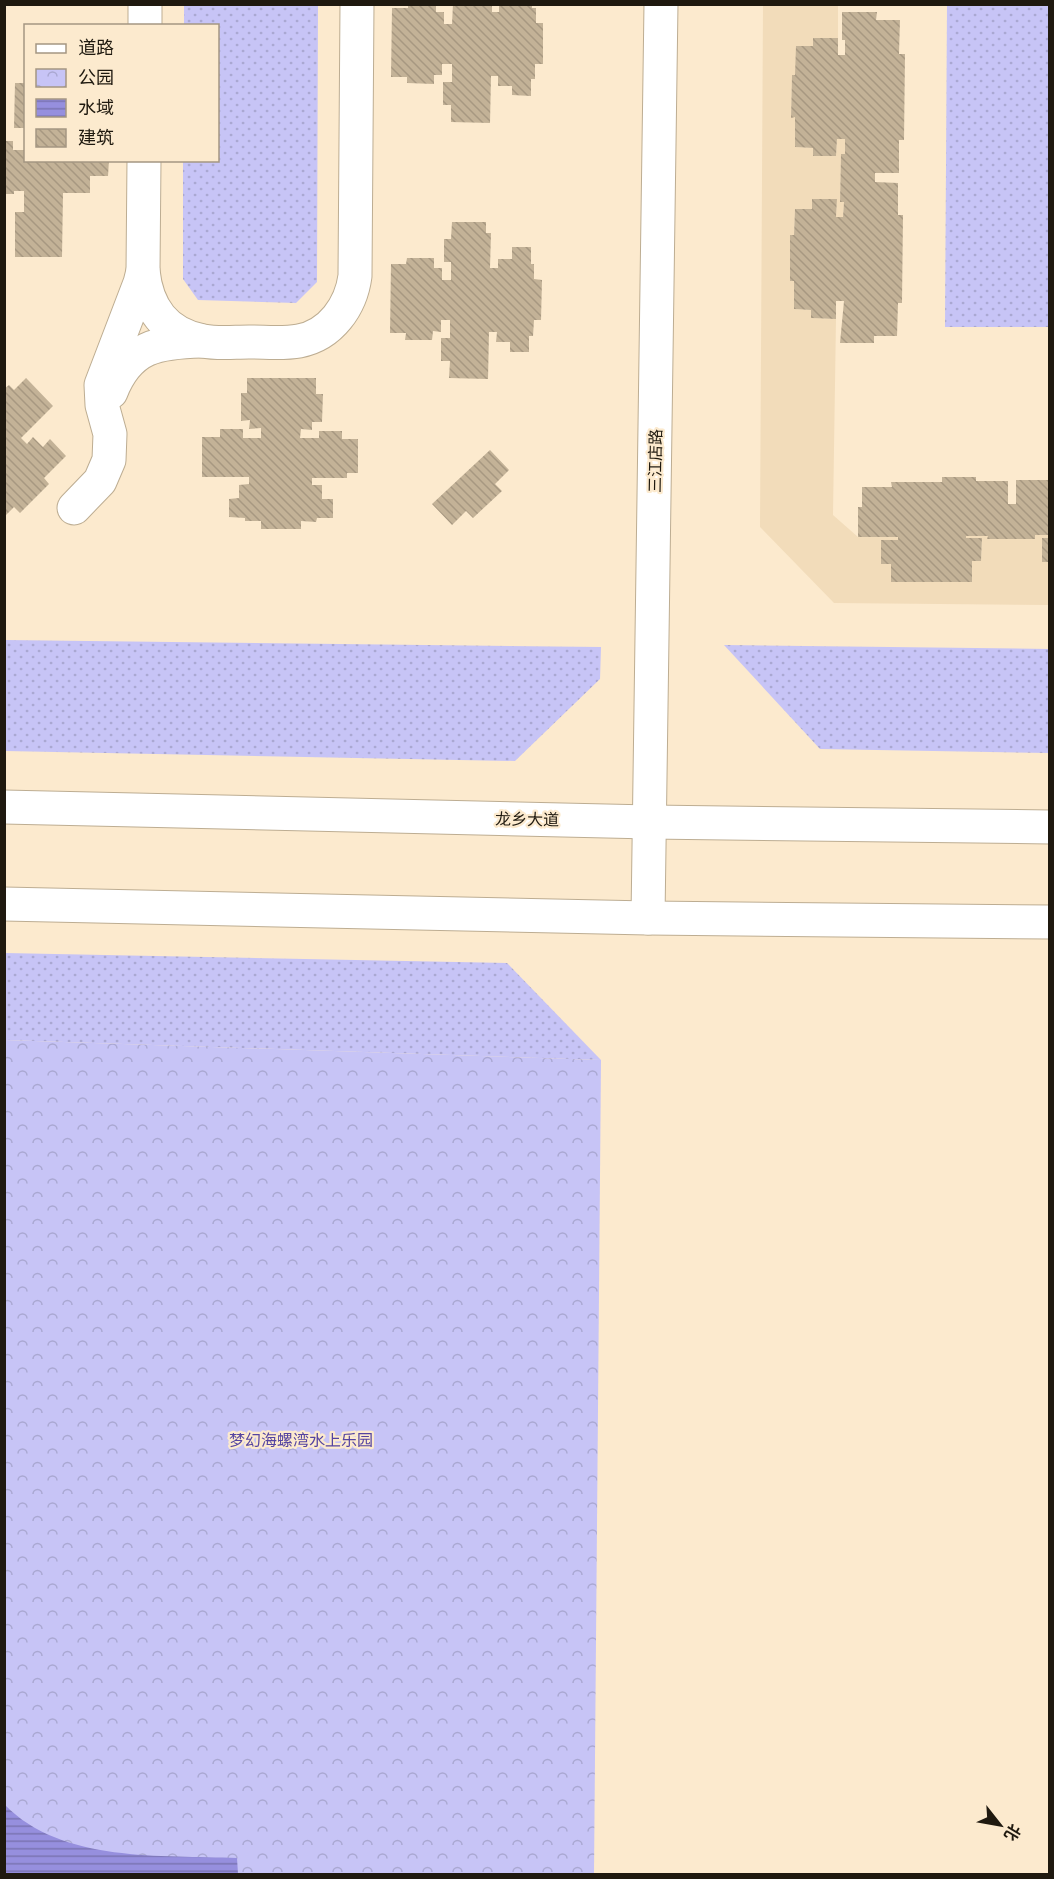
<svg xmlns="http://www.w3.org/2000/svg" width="1054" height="1879" font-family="Inter,'Noto Sans SC',sans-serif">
<defs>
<pattern id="grass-dots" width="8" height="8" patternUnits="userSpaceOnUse" patternTransform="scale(1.5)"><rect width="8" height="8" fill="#c7c4f6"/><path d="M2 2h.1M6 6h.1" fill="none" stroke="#aaa8d2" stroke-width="1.8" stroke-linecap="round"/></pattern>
<pattern id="park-crowns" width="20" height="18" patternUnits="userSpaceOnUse" patternTransform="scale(1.5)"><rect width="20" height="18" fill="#c7c4f6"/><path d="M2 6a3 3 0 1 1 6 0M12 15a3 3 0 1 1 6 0" fill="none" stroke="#aaa8d2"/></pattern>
<pattern id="water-rules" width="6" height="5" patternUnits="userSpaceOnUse" patternTransform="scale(1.5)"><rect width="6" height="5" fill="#968fde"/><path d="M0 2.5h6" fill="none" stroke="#7a74b2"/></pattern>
<pattern id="building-back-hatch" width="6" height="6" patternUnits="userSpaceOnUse" patternTransform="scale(1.5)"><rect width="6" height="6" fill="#c3b297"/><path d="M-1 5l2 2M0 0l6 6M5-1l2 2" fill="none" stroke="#a79881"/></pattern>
</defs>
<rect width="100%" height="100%" fill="#fceace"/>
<!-- built -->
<path fill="#f2dcba" d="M763,5H838V38H813V46L795,75L792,76L791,117H795V147L813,148V156H836L837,139H845V154H841L840,202H844L843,217H836L837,199L812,209H795L794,235L790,236V281H794V309L811,310V318L836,319L833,515L858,537H898V540H881V564H891V581L972,561H981L982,539L966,538V536H988V539H1035V535H1049L1042,562H1049V605L834,603L760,527Z"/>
<!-- grass -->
<g fill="url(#grass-dots)">
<path d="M184,5H318L317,282L296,303L198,300L183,279V161L218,160V26L184,25Z"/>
<path d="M947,5H1049V327H945Z"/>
<path d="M5,640L601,647L600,679L515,761L5,751Z"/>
<path d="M724,645L1049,649V753L820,749Z"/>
<path d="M5,953L507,963L601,1060L5,1040Z"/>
</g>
<!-- park -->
<path fill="url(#park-crowns)" d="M5,1040L601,1060L594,1874H5Z"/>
<!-- water -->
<path fill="url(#water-rules)" d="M5,1805C62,1863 162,1855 237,1858L238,1874H5Z"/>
<!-- building -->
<g fill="url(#building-back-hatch)">
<path d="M408,4H436V12H444V24H452L453,4H492V12H499V4H532V8H536V23H543V64H535V79H531V96L512,95V86H498V76H491L490,123L451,122V105H443V82H452V64H442V75H434V84L407,83V77H391L392,8H408Z"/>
<path d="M842,12H877L876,20H900L899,54H905L904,140H899V173H875V182L898,183V215H903L902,303H898L897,336H874V343H840L844,301H836V319L811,318V310L794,309V281H790V235H794L795,209H812V199H837L836,217H843L844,202H840L841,154H845V139H837L836,156H813V148L795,147V117L791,118L792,75H795L796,46H813V38H838V55H845V40H842Z"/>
<path d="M15,83H26V128H14Z"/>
<path d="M4,141H13V150H26V160H109L108,176H90V193H63L62,257H15V212H24V191H14V194H4Z"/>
<path d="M452,222H486V233H491L490,268H498V259H512V247H531V264H534V279L542,280L541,320H534L533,336H529V352H510V342H496L497,332H489L488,379L449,378L450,361H441V338H450V320H441V332L433,331L432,340H405L406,333H390L391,264H406L407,258H434V268H442V280H451V262H444V239H451Z"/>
<path d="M26,378L53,406L21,438L27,444L33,437L43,447L50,439L66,456L44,478L49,484L20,513L14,507L4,517V389L9,385L14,390Z"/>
<path d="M247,378H316V394H323L322,422H312V430L301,429L300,438H319V431H342V439H358V473H347V478H312V485H322V499H333V518H317L316,522L301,521V529H261V521H245V518L229,517V499L239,498V485L249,484V477H202V437H220V429H243V438H261V428L249,429L250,420L241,421V393H247Z"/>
<path d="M490,450L509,470L495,484L502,491L473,518L466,511L452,525L432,504Z"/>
<path d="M942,477H976V481H1008V504H1016V480H1050V535H1035V539H987L988,536H966V538H982L981,561H972V582H891V564H881V540H898V537H858V507H862V487H892L891,482H942Z"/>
<rect x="1042" y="538" width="8" height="24"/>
</g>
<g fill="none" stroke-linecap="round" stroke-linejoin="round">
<!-- minor casing -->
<g stroke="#bdad92" stroke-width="35">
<g id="minor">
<path d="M145,26V4"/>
<path d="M144,160L143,271C147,308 165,334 203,341C218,344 234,342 249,342C266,342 283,344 299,341C331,335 351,306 355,276L357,4"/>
<path d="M111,392C129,346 158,342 202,341"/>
<path d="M74,508L100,481L109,460L110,434L102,405L101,385L140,283L143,271"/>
<path d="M648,918L661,4"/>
</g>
</g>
<!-- major casing -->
<g stroke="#bdad92" stroke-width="35">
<g id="major">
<path d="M4,807L650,822L1050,827"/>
<path d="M4,904L648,918L1050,922"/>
</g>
</g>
<!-- minor -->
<use href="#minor" stroke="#fff" stroke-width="33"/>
<!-- major -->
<use href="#major" stroke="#fff" stroke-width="33"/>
</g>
<g text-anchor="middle" stroke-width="4.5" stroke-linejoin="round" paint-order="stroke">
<!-- street labels -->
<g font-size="16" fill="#1f190f" stroke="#fceace">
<text transform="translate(655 461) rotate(-89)" y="6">三江店路</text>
<text transform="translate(527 819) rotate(1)" y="6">龙乡大道</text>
</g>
<!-- park labels -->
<g font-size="16" fill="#5444a1" stroke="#fceace">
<text x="301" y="1446">梦幻海螺湾水上乐园</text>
</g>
</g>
<!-- border -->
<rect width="1054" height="1879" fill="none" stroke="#1f190f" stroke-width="12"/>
<!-- legend -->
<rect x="24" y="24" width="195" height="138" fill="#fceace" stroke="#a49682" stroke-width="1.5"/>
<rect x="36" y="44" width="30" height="9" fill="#ffffff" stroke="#a49682" stroke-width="1.5"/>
<text x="78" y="54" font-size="18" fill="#1f190f">道路</text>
<rect x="36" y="69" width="30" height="18" fill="url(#park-crowns)" stroke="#a49682" stroke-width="1.5"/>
<text x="78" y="84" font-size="18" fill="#1f190f">公园</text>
<rect x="36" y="99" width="30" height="18" fill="url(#water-rules)" stroke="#a49682" stroke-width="1.5"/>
<text x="78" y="114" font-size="18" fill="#1f190f">水域</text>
<rect x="36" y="129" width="30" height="18" fill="url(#building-back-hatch)" stroke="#a49682" stroke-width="1.5"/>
<text x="78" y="144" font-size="18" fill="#1f190f">建筑</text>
<!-- north arrow -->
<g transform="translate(1000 1825) rotate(121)" stroke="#fceace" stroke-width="4.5" paint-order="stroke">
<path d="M0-4.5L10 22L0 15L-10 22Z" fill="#1f190f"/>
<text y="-9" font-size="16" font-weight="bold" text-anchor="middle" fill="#1f190f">北</text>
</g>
</svg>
